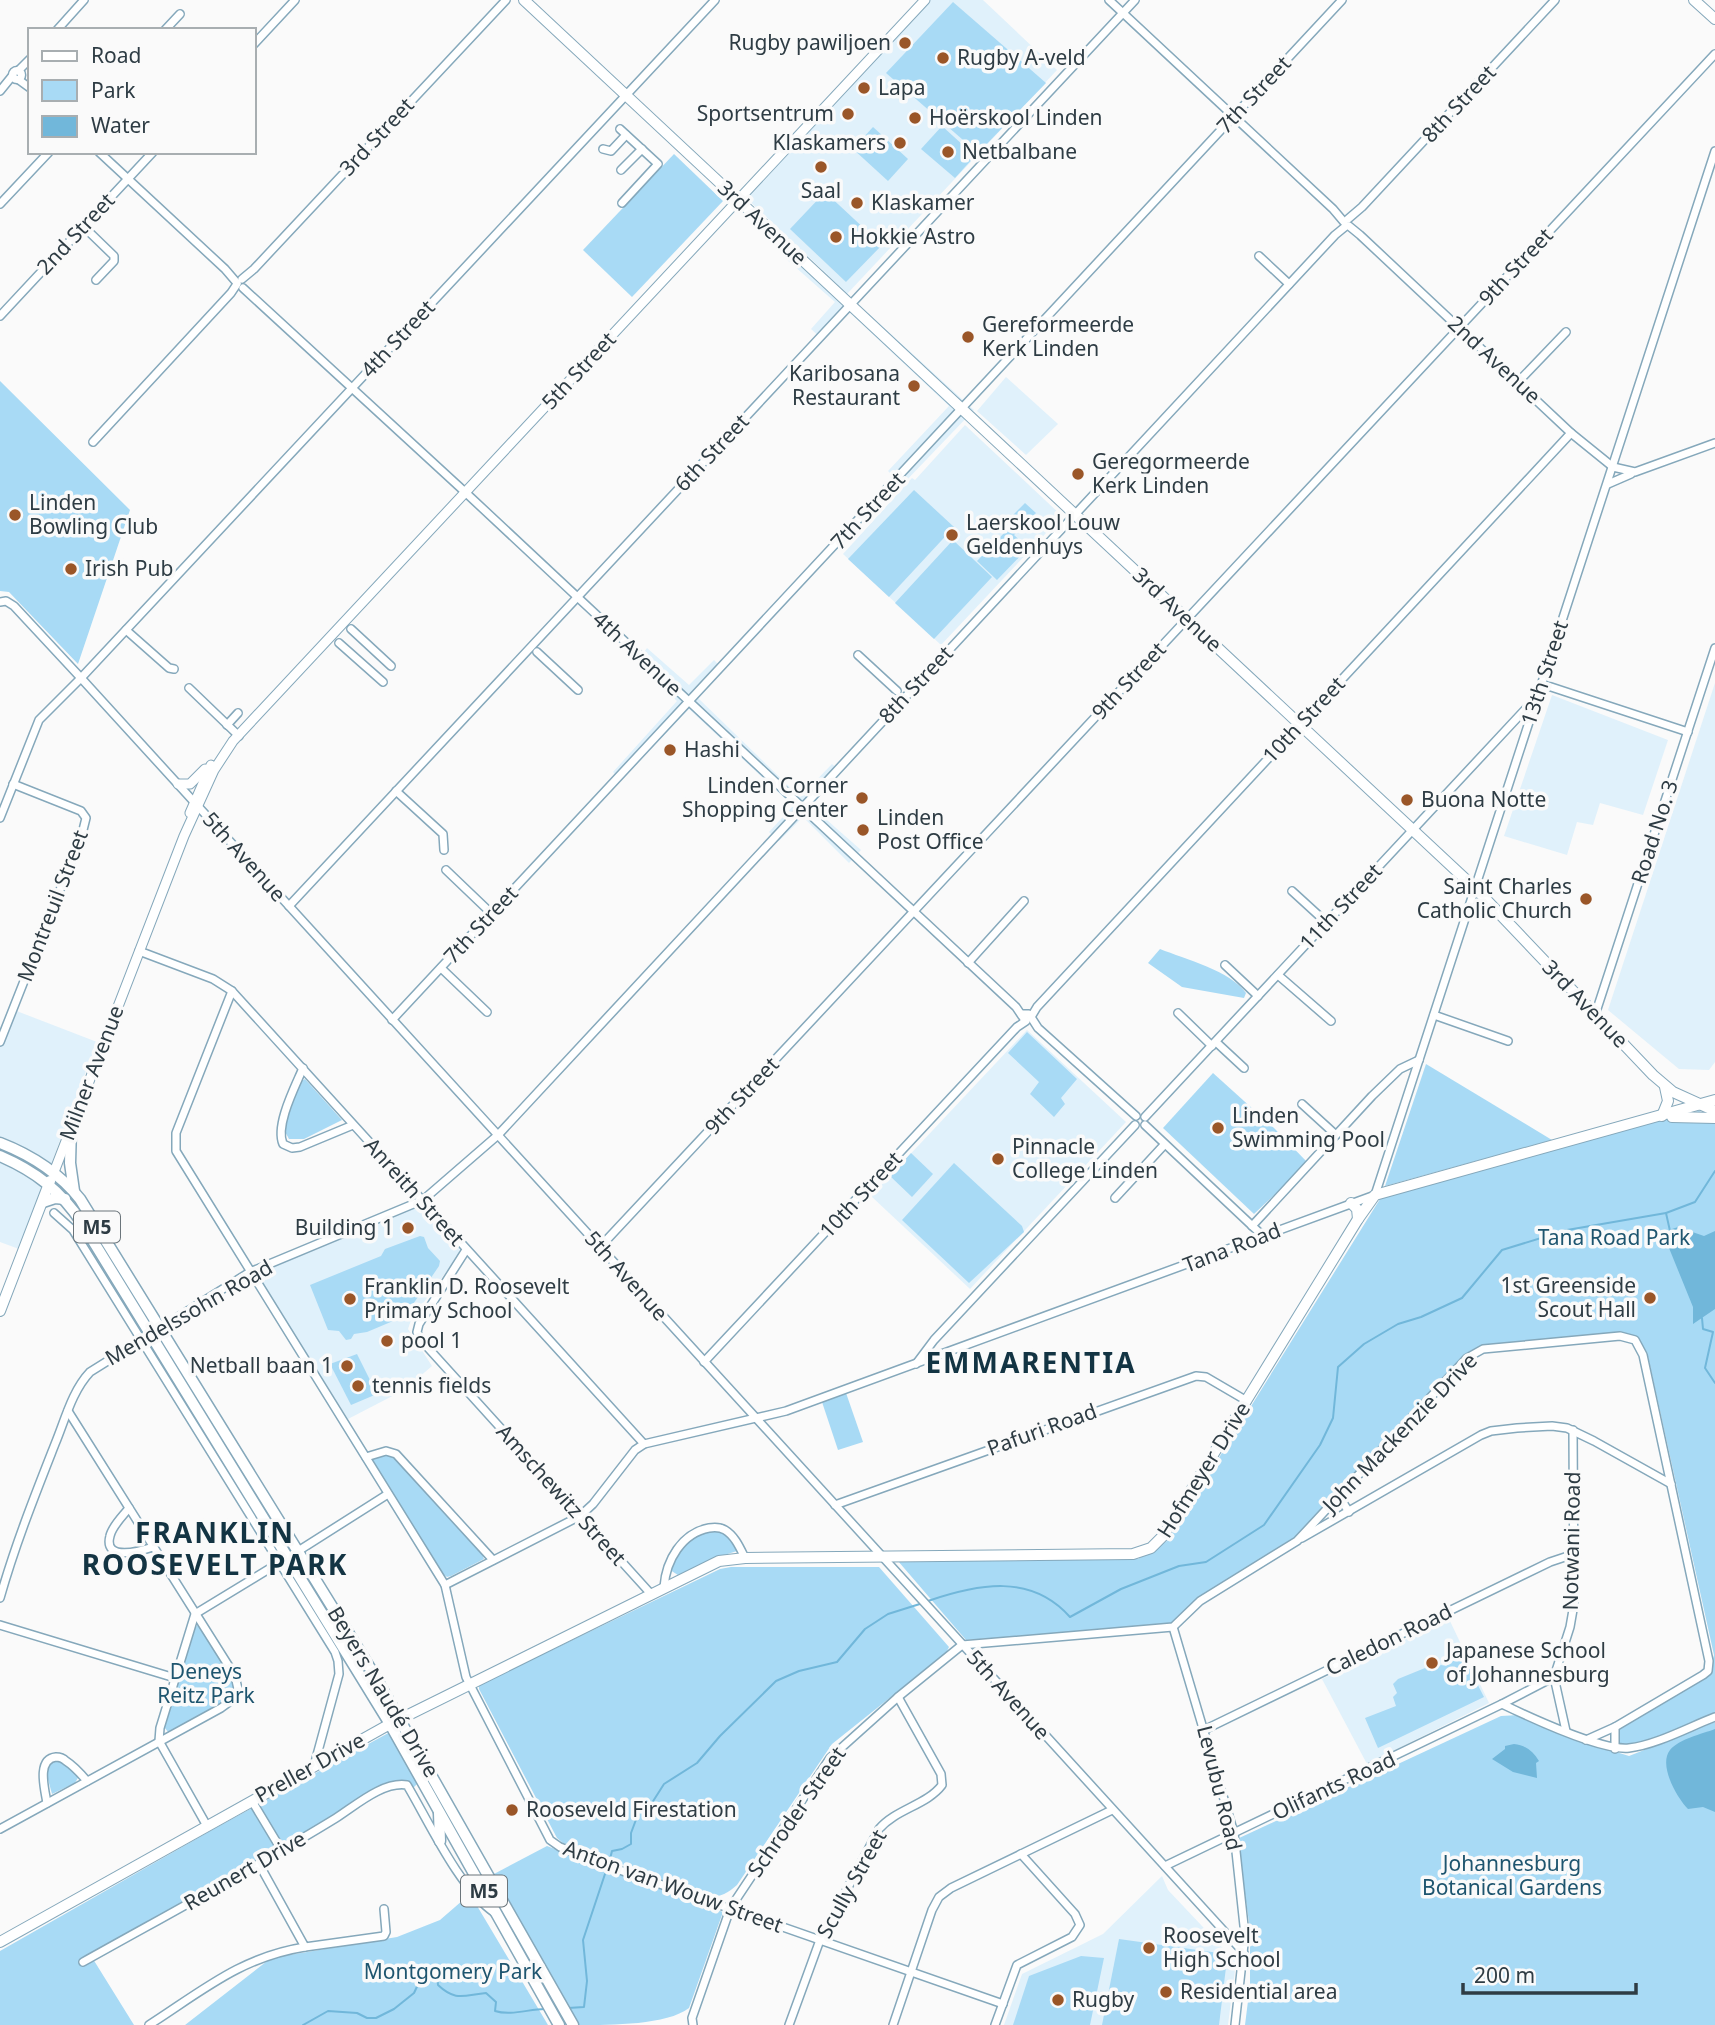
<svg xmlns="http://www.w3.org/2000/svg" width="1715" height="2025" font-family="'Noto Sans',sans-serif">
<rect width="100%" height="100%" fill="#fafafa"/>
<!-- built -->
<g fill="#e0f1fb">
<path d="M929,0H983L1057,70L847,294L974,410L902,485L888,471L949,406L848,311L823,340L811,329L835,302L785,258L795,247L830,277L744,196Z"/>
<path d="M1006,377L1058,424L1026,455L977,411Z"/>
<path d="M965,425L1062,516L941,645L843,554L912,478L915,480Z"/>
<path d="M647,648L689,685L714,660L724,670L698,698L800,797L832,764L841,772L811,806L861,850L849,863L803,817L779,841L769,832L793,806L689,709L621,780L613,772L677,701L636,663Z"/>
<path d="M1715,683V1062L1709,1070L1679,1069L1608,1010Z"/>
<path d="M1552,695L1668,740L1643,815L1600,803L1593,825L1577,822L1567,855L1504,836Z"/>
<path d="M14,1010L97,1042L19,1249L0,1242V1045Z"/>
<path d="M1027,1030L1126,1122L970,1289L871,1196Z"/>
<path d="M422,1204L460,1247L459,1254L411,1320L408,1329L432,1366L404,1390L348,1419L260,1279L262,1272Z"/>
<path d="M1449,1619L1489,1703L1367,1764L1322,1679Z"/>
<path d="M1162,1876L1168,1890L1236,1962L1228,2025H1004L1022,1974L1103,1934Z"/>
</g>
<!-- green -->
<g fill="#a8daf5">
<path d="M953,2L1046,83L978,153L886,73Z"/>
<path d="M942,126L975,156L955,178L921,149Z"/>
<path d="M873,127L908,159L888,181L853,149Z"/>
<path d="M674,154L723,201L632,297L583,250Z"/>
<path d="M825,192L882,245L846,282L790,229Z"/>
<path d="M0,381L130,510L78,664L9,592L0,591Z"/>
<path d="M914,490L954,527L889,597L848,559Z"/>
<path d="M1025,503L1036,513L1014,535L1028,548L997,580L977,561L1008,529L1004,524Z"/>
<path d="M953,540L992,577L934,639L895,603Z"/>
<path d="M1160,949C1185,959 1231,971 1246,993L1244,998L1182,987L1148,963Z"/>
<path d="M1027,1032L1077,1079L1061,1098L1065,1104L1054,1117L1030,1094L1039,1082L1008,1053Z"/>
<path d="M1426,1064L1552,1140L1385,1186Z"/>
<path d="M1213,1073L1274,1128L1308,1163L1254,1214L1163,1128Z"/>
<path d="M305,1079L342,1120L304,1139H289L282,1126L298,1083Z"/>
<path d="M1699,1111L1715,1118V1714L1639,1744L1618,1745L1619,1726L1708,1677L1714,1655L1647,1352L1627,1339L1491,1348L1470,1356L1300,1542L1207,1594L1172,1625L966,1640L898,1561L1138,1559L1167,1541L1380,1199L1570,1144Z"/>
<path d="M911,1153L933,1174L912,1197L890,1176Z"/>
<path d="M954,1163L1022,1226L1024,1232L969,1283L902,1220Z"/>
<path d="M420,1236L424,1237L428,1248L440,1261L439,1266L405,1316L367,1332L354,1334L351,1339L346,1340L339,1331L328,1330L310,1285L381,1256L385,1249Z"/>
<path d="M357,1354L377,1394L351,1405L330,1364Z"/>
<path d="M845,1390L863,1442L838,1450L821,1399Z"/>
<path d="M384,1453L393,1454L482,1554L484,1559L451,1576L447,1577L443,1574L373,1463V1458Z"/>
<path d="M720,1530L737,1545V1551L715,1558L678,1575L670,1570C682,1539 690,1534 720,1530Z"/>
<path d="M731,1567H879L949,1647L946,1653L832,1744L737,1885C728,1893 721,1897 709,1897L563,1843L557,1838L479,1689V1685L720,1569Z"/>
<path d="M199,1625L235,1676V1696L169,1733L164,1727L165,1723L195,1627Z"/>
<path d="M1462,1654L1484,1697L1378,1748L1365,1718L1396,1706L1393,1697L1397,1693L1393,1684L1398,1679L1425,1668L1428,1671L1441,1665L1446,1666Z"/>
<path d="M1519,1715L1565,1736L1629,1756L1715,1722V2025H1245L1250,1985V1929L1237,1839L1501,1716Z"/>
<path d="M392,1731L418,1783L412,1789L389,1790L280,1849L93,1959L134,2025H0V1951L212,1830Z"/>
<path d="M61,1759L79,1776L75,1783L52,1794L46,1772L50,1762Z"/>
<path d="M547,1846L723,1912L689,2008C667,2025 612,2025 579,2025L494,1874Z"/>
<path d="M470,1894L548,2025H185L271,1958L397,1937L440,1920Z"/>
<path d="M1119,1939L1219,1953L1227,1959L1219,2025H1102Z"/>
<path d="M1081,1956L1104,1958L1090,2025H1013L1029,1976Z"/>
</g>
<!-- water -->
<g fill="#71b7da">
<path d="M1678,1227L1704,1236L1715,1231V1309L1693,1324V1307L1669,1248V1230Z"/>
<path d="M1715,1729V1812L1703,1807L1688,1809C1677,1798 1658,1765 1670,1750C1679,1739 1702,1734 1715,1729Z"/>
<path d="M1514,1744C1525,1745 1533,1751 1539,1761L1536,1763L1537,1778L1513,1772L1492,1759L1505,1749V1746Z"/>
</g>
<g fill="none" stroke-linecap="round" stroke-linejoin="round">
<!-- stream -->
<g stroke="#71b7da" stroke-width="2">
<path d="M1670,1231L1666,1213L1695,1202L1715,1171"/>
<path d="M1702,1318L1703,1329L1713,1332L1705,1368L1715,1383"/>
<path d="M928,1601C978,1584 1031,1573 1070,1617L1121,1589L1179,1566L1206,1562L1264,1525L1320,1445L1333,1418L1338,1367L1364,1344L1398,1324L1421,1317L1462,1298L1502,1250L1567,1230L1666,1213"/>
<path d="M609,1863L612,1851L622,1849L631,1844V1833L640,1809L650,1806L664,1784L697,1763L720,1736L776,1681L799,1671L837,1662L865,1629L888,1614L923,1603"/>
<path d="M568,2008L584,2007L587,1981L583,1940L607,1868"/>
<path d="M303,2025L328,2011L357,2013L367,2018H376L394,2009L414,1993L422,1976L437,1975L438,1985C456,2002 464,1995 486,1993L496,2002L495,2011C511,2016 529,2009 545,2009"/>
</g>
<!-- minor casing -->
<g stroke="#85a8bb" stroke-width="10">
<g id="minor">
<path d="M1109,0L1333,209L1344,222"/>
<path d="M57,30L84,0"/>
<path d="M165,30L180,14"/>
<path d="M254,44L295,0"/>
<circle cx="17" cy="75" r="4.5"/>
<path d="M18,71L30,59"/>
<path d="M19,80L30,88"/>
<path d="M0,91L13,75"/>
<path d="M620,129L658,164L622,203"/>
<path d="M603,149L611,151L626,135"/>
<path d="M99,152L225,269L237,283"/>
<path d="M621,170L642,149"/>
<path d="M0,204L49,152"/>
<path d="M1348,219L1362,207L1555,0"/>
<path d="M83,226L114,256V261L96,280"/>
<path d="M1349,226L1360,235L1571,433L1613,467L1635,472L1715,443"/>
<path d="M1259,256L1289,284"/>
<path d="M242,279L254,269L506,0"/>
<path d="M243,288L465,492L1016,1007L1022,1016"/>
<path d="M0,316L153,152"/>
<path d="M1518,382L1566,332"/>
<path d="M93,442L231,293L237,284"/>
<path d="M1608,484L1631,474"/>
<path d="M0,602L6,601L14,606L81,678L1244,1953"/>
<path d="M351,629L391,666"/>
<path d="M126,630L169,668L174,669"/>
<path d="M339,643L383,682"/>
<path d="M537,652L578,690"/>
<path d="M858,655L897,691"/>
<path d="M1542,684L1688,732"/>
<path d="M189,688L239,736"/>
<path d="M227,725L238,713"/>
<path d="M396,791L443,834L444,850"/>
<path d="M0,818L39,720L81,678L715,0"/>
<path d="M446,870L492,914"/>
<path d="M1292,891L1327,923"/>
<path d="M289,906L1135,0"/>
<path d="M139,951L213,979L232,991L644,1444"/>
<path d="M968,963L1024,901"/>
<path d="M1225,965L1258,996"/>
<path d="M441,968L487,1012"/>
<path d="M1278,975L1331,1021"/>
<path d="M232,991L176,1133V1151L445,1585L466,1677L550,1840L560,1847L611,1867L1003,2004"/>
<path d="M1178,1013L1212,1046"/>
<path d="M1434,1015L1508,1041"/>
<path d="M1595,1015L1715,648"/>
<path d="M1031,1017L1037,1007L1571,433"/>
<path d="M392,1020L1342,0"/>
<path d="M1024,1020L1023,1014H1029L1038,1028L1136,1116"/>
<path d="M0,1042L82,834L86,818L81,811L13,784"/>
<path d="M1216,1042L1244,1068"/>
<path d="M303,1068C295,1087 275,1125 283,1144L292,1148L300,1147L353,1125"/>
<path d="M1302,1104L1336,1135"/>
<path d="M1145,1117L1533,701"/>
<path d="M1145,1125L1264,1237"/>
<path d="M1115,1198L1164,1145"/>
<path d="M54,1213L73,1230L335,1652L338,1661L339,1674L314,1766"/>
<path d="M1252,1226L1372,1096L1400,1069L1419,1060"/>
<path d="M600,1247L1715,54"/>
<path d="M466,1250L419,1324L417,1332L420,1339L651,1594"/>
<path d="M704,1362L1017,1027L1026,1021"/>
<path d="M916,1364L934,1340L1135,1125"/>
<path d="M366,1457L386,1451L396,1454L493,1560"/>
<path d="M1338,1495L1349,1512"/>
<path d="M835,1505L1196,1376L1206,1377L1247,1401"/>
<path d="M129,1508C123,1516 112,1526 110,1536C103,1562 141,1551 153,1547"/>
<path d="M1302,1538L1481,1435L1491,1431L1517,1428L1552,1426L1567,1428L1594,1441L1671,1484"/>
<path d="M295,1553L388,1494"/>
<path d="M445,1585L580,1516L593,1504L635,1450L644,1444L786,1411L1375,1195L1715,151"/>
<path d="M664,1587C666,1560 682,1533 709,1528C715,1527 720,1527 725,1530C735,1536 740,1548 745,1558"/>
<path d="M0,1598C15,1545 35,1495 55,1444C65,1420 72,1391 90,1372L250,1272L423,1200L498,1135L1335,235L1346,226"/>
<path d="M0,1625L175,1678"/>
<path d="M1173,1627L1234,1833L1245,1935L1235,2025"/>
<path d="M1502,1704L1554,1677"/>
<path d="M1204,1730L1550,1562L1574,1554"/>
<path d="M1566,1731L1554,1677L1570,1627L1574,1604L1573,1430"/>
<path d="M1586,1740L1615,1727"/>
<path d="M252,1801L282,1851"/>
<path d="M47,1803C45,1790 36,1759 56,1757C60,1757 63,1758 66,1761C74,1766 81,1774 87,1781"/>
<path d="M207,1826L159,1741L160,1728L195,1614L282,1561"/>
<path d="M0,1829L221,1708L232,1700L238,1689L235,1676L68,1411"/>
<path d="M259,1864L305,1947L384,1936L386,1932L384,1909"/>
<path d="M1165,1866L1502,1704C1529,1717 1602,1751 1629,1748C1656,1745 1689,1727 1715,1717"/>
<path d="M83,1962C167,1915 253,1869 336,1818C355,1806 383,1781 407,1785C429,1822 460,1890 495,1913"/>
<path d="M149,2025C202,1991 241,1957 305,1947"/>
<path d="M693,2025L692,2018L730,1909L737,1898L830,1758L898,1697L962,1645L1173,1627L1200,1601L1297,1541L1467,1358L1483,1349L1620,1336L1635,1340L1643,1355L1709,1661L1708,1671L1703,1675L1615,1727V1749"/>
<path d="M789,2025L820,1940L879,1829C896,1809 927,1805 942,1785L941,1774L898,1697"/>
<path d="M893,2025L932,1910L939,1897L951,1888L1112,1810"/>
<path d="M995,2025L1017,1965L1072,1937L1080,1925L1075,1914L1021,1854"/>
</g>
</g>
<!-- tertiary casing -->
<g stroke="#85a8bb" stroke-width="11">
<g id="tertiary">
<path d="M178,784H190L205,769"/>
<path d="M190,813L211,765"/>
<path d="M54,1172L184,836L214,770L233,741L925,0"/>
</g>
</g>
<!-- secondary casing -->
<g stroke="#85a8bb" stroke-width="12">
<g id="secondary">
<path d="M524,0L1476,889L1653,1075L1673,1092L1715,1111"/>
<path d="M1694,0L1715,19"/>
<path d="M1662,1116L1668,1101L1665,1087"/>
<path d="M1672,1117L1715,1118"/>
<path d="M1351,1203L1357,1209L1358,1219"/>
<path d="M0,1311L50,1181"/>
<path d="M0,1942L390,1724L719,1561L745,1558L1133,1554L1151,1548L1163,1536L1358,1219L1375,1195L1715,1100"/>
</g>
</g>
<!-- primary casing -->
<g stroke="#85a8bb" stroke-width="13">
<g id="primary">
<path d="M71,1127L70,1163L74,1191"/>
<path d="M0,1143C31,1155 59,1173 80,1199L373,1673L573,2025"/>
<path d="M0,1156C35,1171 61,1191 82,1223L390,1724L559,2025"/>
<path d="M43,1202L55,1198L65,1199"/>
<path d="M439,1813L440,1841"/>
</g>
</g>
<!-- minor -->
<use href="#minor" stroke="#fff" stroke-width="7"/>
<!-- tertiary -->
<use href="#tertiary" stroke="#fff" stroke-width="9"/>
<!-- secondary -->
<use href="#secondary" stroke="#fff" stroke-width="10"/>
<!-- primary -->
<use href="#primary" stroke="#fff" stroke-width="10"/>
</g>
<!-- markers -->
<g fill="#9a5628" stroke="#fafafa" stroke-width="2.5">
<circle cx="905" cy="43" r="7"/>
<circle cx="943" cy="58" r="7"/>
<circle cx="864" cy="88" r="7"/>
<circle cx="848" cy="114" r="7"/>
<circle cx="915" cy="118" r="7"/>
<circle cx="900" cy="143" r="7"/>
<circle cx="948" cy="152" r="7"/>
<circle cx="821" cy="167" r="7"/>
<circle cx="857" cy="203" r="7"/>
<circle cx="836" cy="237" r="7"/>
<circle cx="968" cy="337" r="7"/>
<circle cx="914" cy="386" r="7"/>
<circle cx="1078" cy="474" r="7"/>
<circle cx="15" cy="515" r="7"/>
<circle cx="952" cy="535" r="7"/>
<circle cx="71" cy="569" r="7"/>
<circle cx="670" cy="750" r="7"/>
<circle cx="862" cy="798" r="7"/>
<circle cx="1407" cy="800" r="7"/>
<circle cx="863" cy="830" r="7"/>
<circle cx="1586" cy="899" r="7"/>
<circle cx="1218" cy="1128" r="7"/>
<circle cx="998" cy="1159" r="7"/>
<circle cx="408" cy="1228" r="7"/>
<circle cx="1650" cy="1298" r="7"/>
<circle cx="350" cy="1299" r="7"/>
<circle cx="387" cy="1341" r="7"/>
<circle cx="347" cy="1366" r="7"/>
<circle cx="358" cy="1386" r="7"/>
<circle cx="1432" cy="1663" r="7"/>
<circle cx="512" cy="1810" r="7"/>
<circle cx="1149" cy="1948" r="7"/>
<circle cx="1166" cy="1992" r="7"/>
<circle cx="1058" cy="2000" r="7"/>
</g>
<g text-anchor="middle" stroke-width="7" stroke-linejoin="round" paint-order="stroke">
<!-- shield labels -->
<g fill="#fafafa" stroke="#6b757b" stroke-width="2">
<rect x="74" y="1211.5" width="46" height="31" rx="5"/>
<rect x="461" y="1875.5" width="46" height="31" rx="5"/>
</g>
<g font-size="19" font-weight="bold" fill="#2e3c44">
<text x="97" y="1234">M5</text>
<text x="484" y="1898">M5</text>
</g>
<!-- poi labels -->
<g font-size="21" fill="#2e3c44" stroke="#fafafa" text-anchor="start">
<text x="891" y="50" text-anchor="end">Rugby pawiljoen</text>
<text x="957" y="65">Rugby A-veld</text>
<text x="878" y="95">Lapa</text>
<text x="834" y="121" text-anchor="end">Sportsentrum</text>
<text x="929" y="125">Hoërskool Linden</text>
<text x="886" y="150" text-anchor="end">Klaskamers</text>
<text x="962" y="159">Netbalbane</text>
<text x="821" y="198" text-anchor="middle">Saal</text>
<text x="871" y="210">Klaskamer</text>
<text x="850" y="244">Hokkie Astro</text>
<text x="982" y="332">Gereformeerde<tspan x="982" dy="24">Kerk Linden</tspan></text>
<text x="900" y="381" text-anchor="end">Karibosana<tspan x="900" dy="24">Restaurant</tspan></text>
<text x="1092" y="469">Geregormeerde<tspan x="1092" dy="24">Kerk Linden</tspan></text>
<text x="29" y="510">Linden<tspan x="29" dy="24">Bowling Club</tspan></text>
<text x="966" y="530">Laerskool Louw<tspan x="966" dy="24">Geldenhuys</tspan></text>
<text x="85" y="576">Irish Pub</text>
<text x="684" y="757">Hashi</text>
<text x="848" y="793" text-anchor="end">Linden Corner<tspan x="848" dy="24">Shopping Center</tspan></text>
<text x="1421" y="807">Buona Notte</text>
<text x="877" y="825">Linden<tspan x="877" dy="24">Post Office</tspan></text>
<text x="1572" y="894" text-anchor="end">Saint Charles<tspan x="1572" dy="24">Catholic Church</tspan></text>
<text x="1232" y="1123">Linden<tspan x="1232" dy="24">Swimming Pool</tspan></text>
<text x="1012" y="1154">Pinnacle<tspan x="1012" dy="24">College Linden</tspan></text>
<text x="394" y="1235" text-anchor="end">Building 1</text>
<text x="1636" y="1293" text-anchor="end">1st Greenside<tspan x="1636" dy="24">Scout Hall</tspan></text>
<text x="364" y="1294">Franklin D. Roosevelt<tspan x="364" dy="24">Primary School</tspan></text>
<text x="401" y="1348">pool 1</text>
<text x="333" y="1373" text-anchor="end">Netball baan 1</text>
<text x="372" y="1393">tennis fields</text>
<text x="1446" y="1658">Japanese School<tspan x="1446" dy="24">of Johannesburg</tspan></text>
<text x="526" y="1817">Rooseveld Firestation</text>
<text x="1163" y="1943">Roosevelt<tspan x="1163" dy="24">High School</tspan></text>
<text x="1180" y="1999">Residential area</text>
<text x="1072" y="2007">Rugby</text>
</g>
<!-- street labels -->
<g font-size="21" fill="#2e3c44" stroke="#fafafa">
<text transform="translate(1254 95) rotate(-47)" y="7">7th Street</text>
<text transform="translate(1459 104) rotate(-47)" y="7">8th Street</text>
<text transform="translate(377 137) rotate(-47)" y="7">3rd Street</text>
<text transform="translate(762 223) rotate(43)" y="7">3rd Avenue</text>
<text transform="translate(76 234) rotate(-47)" y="7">2nd Street</text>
<text transform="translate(1516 267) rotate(-47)" y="7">9th Street</text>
<text transform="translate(398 339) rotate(-47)" y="7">4th Street</text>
<text transform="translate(1494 360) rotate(43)" y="7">2nd Avenue</text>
<text transform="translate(579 371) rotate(-47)" y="7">5th Street</text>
<text transform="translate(712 453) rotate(-47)" y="7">6th Street</text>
<text transform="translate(868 511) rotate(-47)" y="7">7th Street</text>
<text transform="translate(1177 610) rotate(43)" y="7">3rd Avenue</text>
<text transform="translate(637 654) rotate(43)" y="7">4th Avenue</text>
<text transform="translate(1545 673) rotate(-72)" y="7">13th Street</text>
<text transform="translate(1129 681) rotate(-47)" y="7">9th Street</text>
<text transform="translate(916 685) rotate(-47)" y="7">8th Street</text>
<text transform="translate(1304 720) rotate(-47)" y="7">10th Street</text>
<text transform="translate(1655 832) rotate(-72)" y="7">Road No. 3</text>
<text transform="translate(244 857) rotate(48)" y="7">5th Avenue</text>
<text transform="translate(53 906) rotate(-69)" y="7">Montreuil Street</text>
<text transform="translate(1341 907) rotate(-47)" y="7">11th Street</text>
<text transform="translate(481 925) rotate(-47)" y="7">7th Street</text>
<text transform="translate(1585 1004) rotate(46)" y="7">3rd Avenue</text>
<text transform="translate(92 1073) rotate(-69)" y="7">Milner Avenue</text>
<text transform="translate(742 1096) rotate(-47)" y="7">9th Street</text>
<text transform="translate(414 1192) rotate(48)" y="7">Anreith Street</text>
<text transform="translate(861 1195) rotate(-47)" y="7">10th Street</text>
<text transform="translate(1232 1248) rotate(-21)" y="7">Tana Road</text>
<text transform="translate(626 1276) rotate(48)" y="7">5th Avenue</text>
<text transform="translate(189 1313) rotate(-30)" y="7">Mendelssohn Road</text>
<text transform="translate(1042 1430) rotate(-20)" y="7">Pafuri Road</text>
<text transform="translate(1400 1433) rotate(-46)" y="7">John Mackenzie Drive</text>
<text transform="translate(1204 1470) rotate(-58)" y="7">Hofmeyer Drive</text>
<text transform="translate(561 1495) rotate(48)" y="7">Amschewitz Street</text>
<text transform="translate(1572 1541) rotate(-89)" y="7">Notwani Road</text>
<text transform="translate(1389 1640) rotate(-26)" y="7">Caledon Road</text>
<text transform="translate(383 1692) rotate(59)" y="7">Beyers Naudé Drive</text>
<text transform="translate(1008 1695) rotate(48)" y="7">5th Avenue</text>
<text transform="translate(310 1768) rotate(-29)" y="7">Preller Drive</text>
<text transform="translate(1334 1786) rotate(-25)" y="7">Olifants Road</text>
<text transform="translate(1219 1788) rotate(76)" y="7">Levubu Road</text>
<text transform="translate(797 1812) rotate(-55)" y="7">Schroder Street</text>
<text transform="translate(245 1871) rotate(-30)" y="7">Reunert Drive</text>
<text transform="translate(852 1884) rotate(-61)" y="7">Scully Street</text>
<text transform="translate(673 1887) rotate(20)" y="7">Anton van Wouw Street</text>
</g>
<!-- park labels -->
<g font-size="21" fill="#1e556f" stroke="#fafafa">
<text x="1614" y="1245">Tana Road Park</text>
<text x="206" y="1679">Deneys<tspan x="206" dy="24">Reitz Park</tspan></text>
<text x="1512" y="1871">Johannesburg<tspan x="1512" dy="24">Botanical Gardens</tspan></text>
<text x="453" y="1979">Montgomery Park</text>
</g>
<!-- district labels -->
<g font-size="28" font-weight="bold" letter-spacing="2" fill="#133443" stroke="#fafafa">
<text x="1031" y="1373">EMMARENTIA</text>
<text x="215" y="1543">FRANKLIN<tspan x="215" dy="32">ROOSEVELT PARK</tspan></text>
</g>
</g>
<!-- legend -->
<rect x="28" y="28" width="228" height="126" fill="#fafafa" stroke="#a8aeb1" stroke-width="2"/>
<rect x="42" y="51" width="35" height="10" fill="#ffffff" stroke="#a8aeb1" stroke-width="2"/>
<text x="91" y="63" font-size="21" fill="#2e3c44">Road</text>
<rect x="42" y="80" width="35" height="21" fill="#a8daf5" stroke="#a8aeb1" stroke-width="2"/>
<text x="91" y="98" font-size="21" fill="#2e3c44">Park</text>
<rect x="42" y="116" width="35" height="21" fill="#71b7da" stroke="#a8aeb1" stroke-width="2"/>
<text x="91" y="133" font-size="21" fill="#2e3c44">Water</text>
<!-- scale -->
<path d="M1463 1983v10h173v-10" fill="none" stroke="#2e3c44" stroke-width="3.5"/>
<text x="1474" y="1983" font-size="21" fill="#2e3c44" stroke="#fafafa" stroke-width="5" paint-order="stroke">200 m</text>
</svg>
